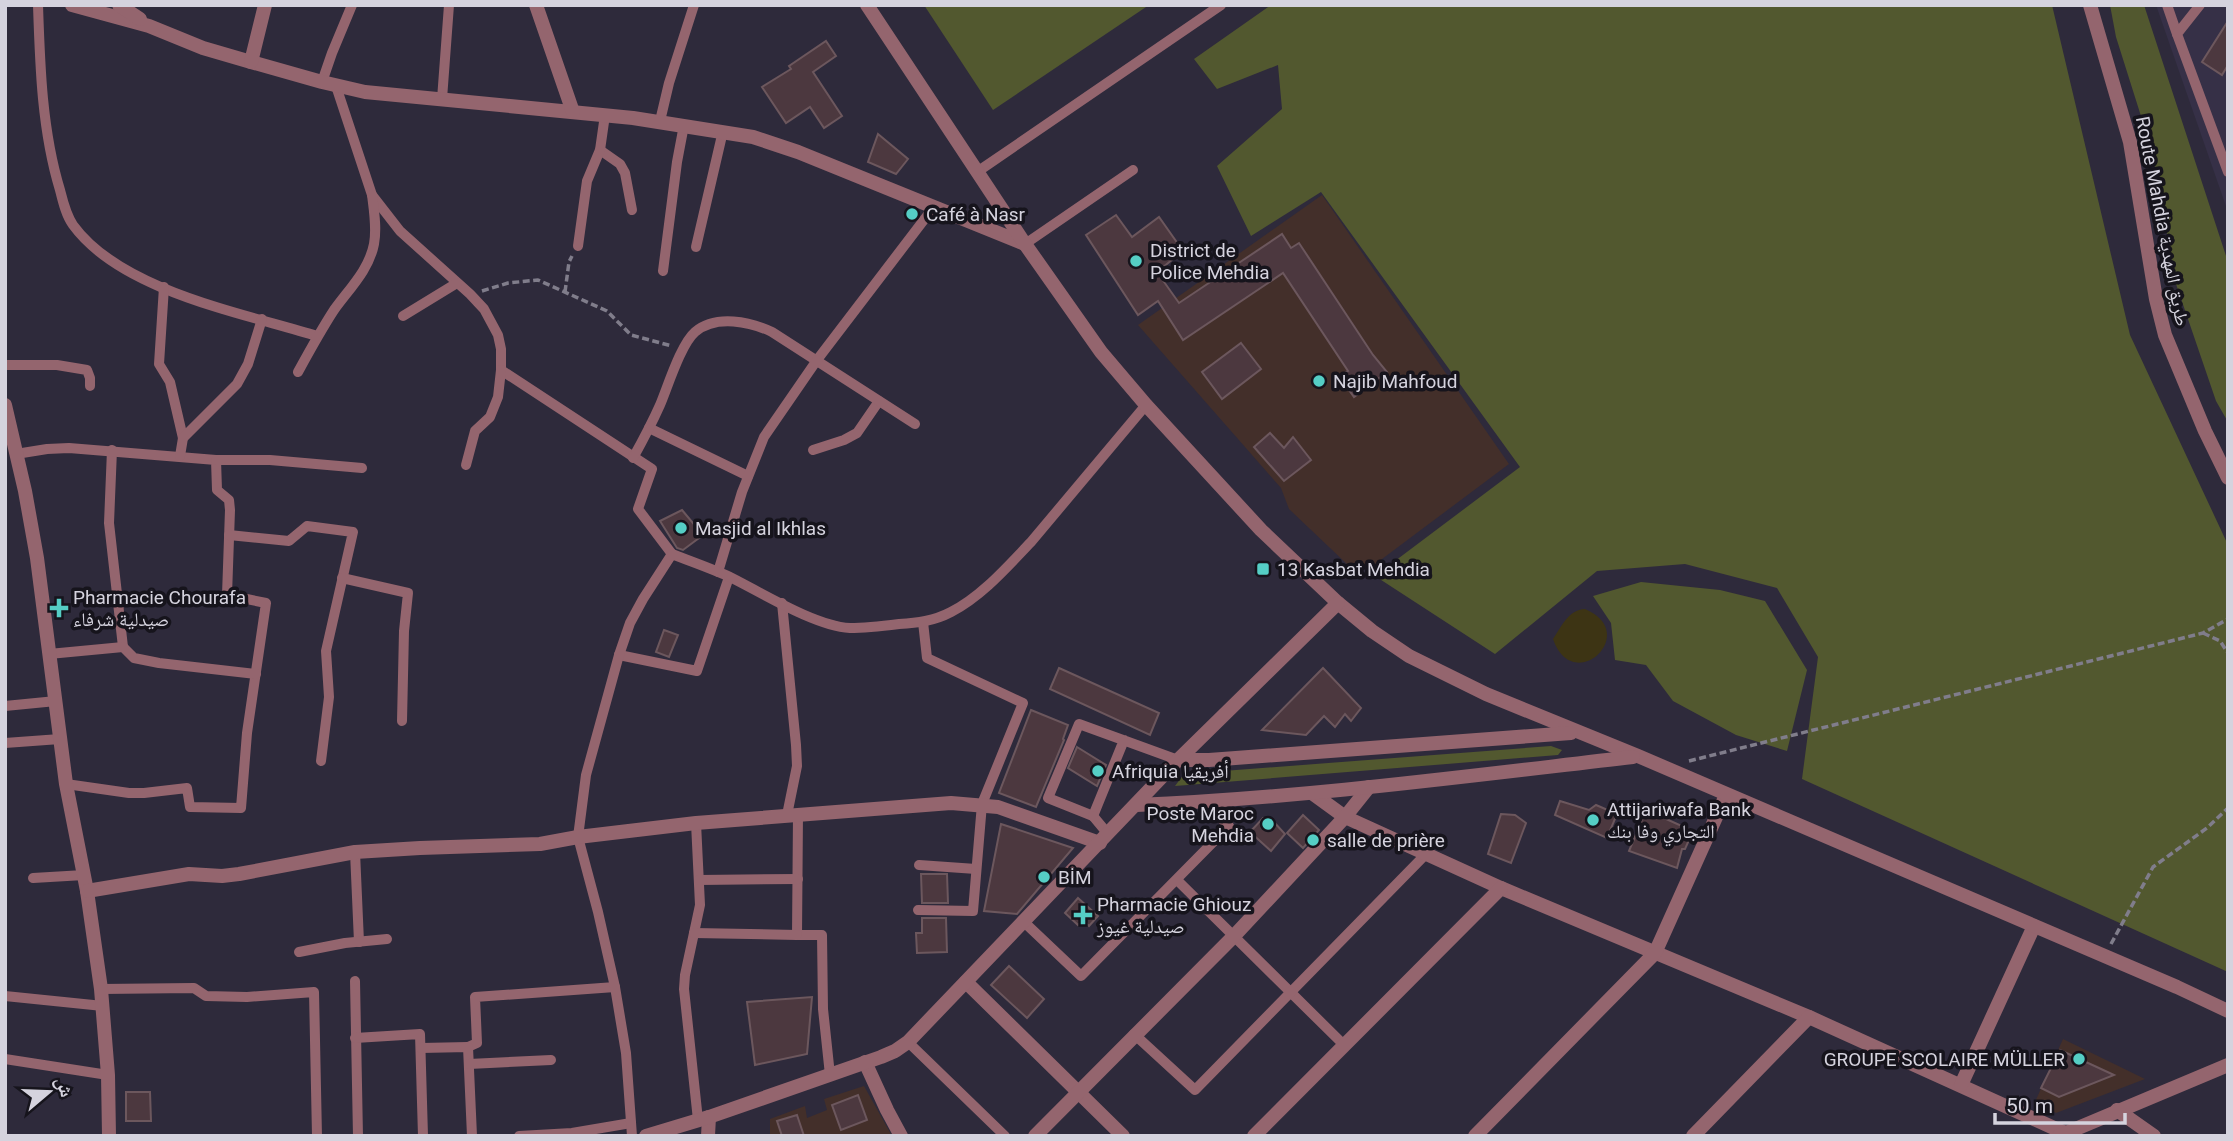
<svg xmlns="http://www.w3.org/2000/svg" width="2233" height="1141" font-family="Roboto,'Noto Naskh Arabic',sans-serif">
<rect width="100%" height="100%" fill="#2e2a3b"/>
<!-- built -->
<path fill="#363047" d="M2156,5H2228V212Z"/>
<!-- education -->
<g fill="#432f2a">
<path d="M1322,195L1509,464L1370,568L1349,566L1289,509L1281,488L1138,325Z"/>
<path d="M2063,1039L2145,1079L2056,1113L2035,1102Z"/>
<path d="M864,1086L892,1136H770V1119L805,1106L807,1118L827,1110L824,1099Z"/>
</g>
<!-- green -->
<g fill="#52582f">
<path d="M924,5H1149L993,110Z"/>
<path d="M1271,5H2052L2130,335L2228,545V972L1802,779L1818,657L1777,588L1685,564L1597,571L1495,654L1375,576L1520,467L1321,192L1251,236L1217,166L1282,109L1278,65L1217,89L1194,59Z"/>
<path d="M2110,5H2144L2228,262V422L2216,401L2176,284L2152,151L2116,37Z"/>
<path d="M1641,582L1720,590L1765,601L1807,670L1787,751L1736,735L1673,701L1646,665L1615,660L1611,623L1593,596Z"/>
<path d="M1551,746L1562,750L1558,755L1175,786L1184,774Z"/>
</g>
<!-- sand -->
<path fill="#3d3414" d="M1585,609C1642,633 1573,697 1553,639C1562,626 1568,610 1585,609Z"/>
<!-- building -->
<g fill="#4c383f" stroke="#6c575d" stroke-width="2">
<path d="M2228,21V65L2222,75L2202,62Z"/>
<path d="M826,41L836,56L813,72L842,116L824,128L810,107L786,123L762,87L791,69L789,66Z"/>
<path d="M878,134L908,159L896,174L868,162Z"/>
<path d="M1116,215L1132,237L1159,217L1183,251L1157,272L1179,303L1282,234L1291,248L1299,243L1373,355L1387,372L1354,397L1339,376L1348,371L1283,273L1183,340L1158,301L1138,315L1086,235Z"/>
<path d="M1241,343L1261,369L1222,399L1202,372Z"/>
<path d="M1270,433L1284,448L1293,437L1311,460L1284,481L1254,447Z"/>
<path d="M682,510L703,535L683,550L677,548L660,521Z"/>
<path d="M664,630L678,635L669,657L656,652Z"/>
<path d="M1059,668L1159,713L1150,735L1050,689Z"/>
<path d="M1323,668L1361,708L1351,721L1345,714L1335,727L1324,716L1306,735L1262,730Z"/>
<path d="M1031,710L1068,725L1063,739L1064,740L1036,807L999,793Z"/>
<path d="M1077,747L1106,765L1097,786L1068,768Z"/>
<path d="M1560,801L1589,810L1596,805L1617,814L1607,838L1555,815Z"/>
<path d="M1646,810L1693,831L1685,849H1682L1677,868L1629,851Z"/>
<path d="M1501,814L1515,815L1526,823L1511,863L1488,854Z"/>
<path d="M1303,815L1319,830L1303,848L1287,833Z"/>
<path d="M1263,818L1272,820L1285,834L1271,851L1250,832Z"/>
<path d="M1001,824L1073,848L1017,914L984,911Z"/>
<path d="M921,874H947L948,903H922Z"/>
<path d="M1078,898L1098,916L1089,926L1083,920L1078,925L1065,913Z"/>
<path d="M922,918H946L947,952L917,953L916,933H922Z"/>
<path d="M1009,966L1044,999L1027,1018L991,985Z"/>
<path d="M812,997L807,1054L755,1065L747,1002Z"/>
<path d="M2060,1050L2114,1075L2059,1097L2041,1088Z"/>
<path d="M126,1092H150L151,1121H126Z"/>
<path d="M858,1095L867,1120L841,1130L832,1105Z"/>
<path d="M797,1115L804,1136H782L777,1121Z"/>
</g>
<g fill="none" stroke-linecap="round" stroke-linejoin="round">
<!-- path -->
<g stroke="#807d8b" stroke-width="3.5" stroke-dasharray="7 3.5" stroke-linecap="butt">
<path d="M482,291L508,283L538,280L607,311L631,335L672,346"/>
<path d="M565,292L569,262L572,256"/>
<path d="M2203,633L2220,641L2228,653"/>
<path d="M1689,761L2203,633L2228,619"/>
<path d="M2111,944L2153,867L2207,828L2228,808"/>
</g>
<!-- service -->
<g stroke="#94656e" stroke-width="10">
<path d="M38,5C40,67 42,131 60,190C63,202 66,215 73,225C121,291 243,313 317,336"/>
<path d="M2167,5L2177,34"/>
<path d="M2200,5L2177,34L2228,172"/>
<path d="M322,82L332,53L352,5"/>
<path d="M336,86L372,195L400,231L470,294L484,309L498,335L501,349V370L652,469L638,509L672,554"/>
<path d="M442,99L449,5"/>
<path d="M660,121L669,83L694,5"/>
<path d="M600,150L620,164L625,173L632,210"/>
<path d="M977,172L1221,5"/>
<path d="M1025,244L1133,170"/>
<path d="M578,246L587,181L600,150L605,115"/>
<path d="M696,247L723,131"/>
<path d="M663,271L677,162L684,125"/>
<path d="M164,287L159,364L170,382L183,438"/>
<path d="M403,316L457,283"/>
<path d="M5,365H57L87,370L90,378V386"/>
<path d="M298,372C310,350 321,330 334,310C349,289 369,270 374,244C377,228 374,211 372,195"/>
<path d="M649,428L748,476"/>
<path d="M112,450L109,523L123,647"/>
<path d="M813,450L844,440L857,433L879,401"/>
<path d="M16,454L47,449L69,448L216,460L217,490L229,500L230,510L227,595L266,603L247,733L241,808L190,807L187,788L144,793H129L66,784"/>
<path d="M180,456L183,438L237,384L248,364L262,319"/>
<path d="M633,458C643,440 652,423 660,405C668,386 681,344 695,332C716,314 751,322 772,332L915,424"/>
<path d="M216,460H270L362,468"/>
<path d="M466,465L475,431L490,417L498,397L501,370"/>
<path d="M229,535L289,541L307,526L353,532L326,651L329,697L321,761"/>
<path d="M718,572L742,492L764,437L817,360L933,208"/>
<path d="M342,578L408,593L404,631L402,721"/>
<path d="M782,603L796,745L797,766L787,815"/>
<path d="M49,654L123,647L134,658L159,663L256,674"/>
<path d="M619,655L697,671L729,577"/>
<path d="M5,706L56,701"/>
<path d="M1124,740L1093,816L1048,798L1079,724L1178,760"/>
<path d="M5,743L60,739"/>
<path d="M798,814L797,935H822L823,1009L830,1075"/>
<path d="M1093,816L1108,834"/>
<path d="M696,823L700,905L685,975L684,989L698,1120"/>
<path d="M355,852L359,942"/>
<path d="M919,865L976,869"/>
<path d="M33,878L84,875"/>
<path d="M699,880L798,879"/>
<path d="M1177,880L1344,1045"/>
<path d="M918,910L973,911L982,804L1023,703L927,658L923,622"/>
<path d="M1024,922L1081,976L1229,826L1205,803"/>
<path d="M694,933L797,935"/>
<path d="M299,952L345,943L387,939"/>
<path d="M355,981L358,1136"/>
<path d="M101,989L194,988L206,996L247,997L314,992L317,1136"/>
<path d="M5,996L103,1006"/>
<path d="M1134,1034L1195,1090L1426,854"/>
<path d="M355,1038L420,1034L423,1136"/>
<path d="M908,1042L1005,1136"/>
<path d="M468,1047L477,1043L475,997L615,987"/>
<path d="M421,1048L468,1047L472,1136"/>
<path d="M5,1059L108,1075"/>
<path d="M469,1064L551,1060"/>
<path d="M519,1136L572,1133L631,1123"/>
<path d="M632,1136L626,1053L615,987L598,912L578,837L586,775L619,655L630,623L643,599L672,554C692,562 713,569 732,578C764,594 815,626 850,628C866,628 883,626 899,624C917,623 934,621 951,612C982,596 1007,567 1031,542L1146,405"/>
</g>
<!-- minor -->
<g stroke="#94656e" stroke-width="14">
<path d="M72,5L149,26L203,48L251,62L322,82L365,92L633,118L753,137L798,152L1025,244"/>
<path d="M119,5L140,19"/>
<path d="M536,5L573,112"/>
<path d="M251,62L265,5"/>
<path d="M5,405L25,491L37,558L66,784L87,891L101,989L108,1075L109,1136"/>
<path d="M1312,793L1345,817L1501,888L1809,1017L2065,1133L2066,1136"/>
<path d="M87,891L189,874L222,876L239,874L355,852L420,848L540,844L578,837L696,823L951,803L998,807L1100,843"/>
<path d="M966,982L1123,1136"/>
<path d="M865,1062L887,1110L901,1136"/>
<path d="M1961,1085L2034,926"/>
<path d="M2117,1110L2154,1136"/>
<path d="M708,1136L709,1117"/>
<path d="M1035,1136L1234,936L1345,817L1369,787"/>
<path d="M1254,1136L1501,888"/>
<path d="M1475,1136L1655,953L1726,795"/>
<path d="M1693,1136L1809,1017"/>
</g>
<!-- tertiary -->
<g stroke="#94656e" stroke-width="14">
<path d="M867,5L1025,244L1101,352L1146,405L1261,530L1338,603L1372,631L1409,656L1486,694L1638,756L2177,987L2228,1011"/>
<path d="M2090,5L2130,142L2156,299L2165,335L2205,431L2228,478"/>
<path d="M1178,760H1209L1571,733"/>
<path d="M1136,805C1302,798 1468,776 1633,757"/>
<path d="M646,1136L709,1117L881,1057L895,1051L908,1042L1178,760L1338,603"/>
<path d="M2059,1136L2228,1065"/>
</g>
</g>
<!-- markers -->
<g fill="#55cec5" stroke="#16141c" stroke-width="2.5">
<circle cx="912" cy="214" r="7"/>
<circle cx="1136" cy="261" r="7"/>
<circle cx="1319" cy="381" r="7"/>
<circle cx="681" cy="528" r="7"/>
<rect x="1256" y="562" width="14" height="14" rx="3.5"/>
<path d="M55.5 597.5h7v7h7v7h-7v7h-7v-7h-7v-7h7z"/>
<circle cx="1098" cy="771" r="7"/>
<circle cx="1593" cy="820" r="7"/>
<circle cx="1268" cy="824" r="7"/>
<circle cx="1313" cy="840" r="7"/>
<circle cx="1044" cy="877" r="7"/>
<path d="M1079.5 904.5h7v7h7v7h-7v7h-7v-7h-7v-7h7z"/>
<circle cx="2079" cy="1059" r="7"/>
</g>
<g text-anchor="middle" stroke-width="7" stroke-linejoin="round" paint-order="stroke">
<!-- poi labels -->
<g font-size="19" fill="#d5d3de" stroke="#16141c" text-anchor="start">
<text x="926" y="221">Café à Nasr</text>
<text x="1150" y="257">District de<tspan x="1150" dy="22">Police Mehdia</tspan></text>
<text x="1333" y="388">Najib Mahfoud</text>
<text x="695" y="535">Masjid al Ikhlas</text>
<text x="1277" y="576">13 Kasbat Mehdia</text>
<text x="73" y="604">Pharmacie Chourafa<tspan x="73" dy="22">صيدلية شرفاء</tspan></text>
<text x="1112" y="778">Afriquia أفريقيا</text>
<text x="1607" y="816">Attijariwafa Bank<tspan x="1607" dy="22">التجاري وفا بنك</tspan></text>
<text x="1254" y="820" text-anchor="end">Poste Maroc<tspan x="1254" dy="22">Mehdia</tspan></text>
<text x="1327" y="847">salle de prière</text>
<text x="1058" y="884">BİM</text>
<text x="1097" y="911">Pharmacie Ghiouz<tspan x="1097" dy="22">صيدلية غيوز</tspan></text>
<text x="2065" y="1066" text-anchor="end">GROUPE SCOLAIRE MÜLLER</text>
</g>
<!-- street labels -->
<g font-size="19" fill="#d5d3de" stroke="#16141c">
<text transform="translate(2163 221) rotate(79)" y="7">Route Mahdia طريق المهدية</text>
</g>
</g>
<!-- border -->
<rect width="2233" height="1141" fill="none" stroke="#d5d3de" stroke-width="14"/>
<!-- north arrow -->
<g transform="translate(49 1092) rotate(71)" stroke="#16141c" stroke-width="5" paint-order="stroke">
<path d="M0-5L12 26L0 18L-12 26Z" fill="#d5d3de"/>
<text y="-10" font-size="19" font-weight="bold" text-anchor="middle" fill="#d5d3de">ش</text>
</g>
<!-- scale -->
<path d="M1995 1113v10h130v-10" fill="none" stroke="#d5d3de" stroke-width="3.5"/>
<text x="2006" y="1113" font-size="21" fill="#d5d3de" stroke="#16141c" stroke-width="5" paint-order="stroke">50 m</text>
</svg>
